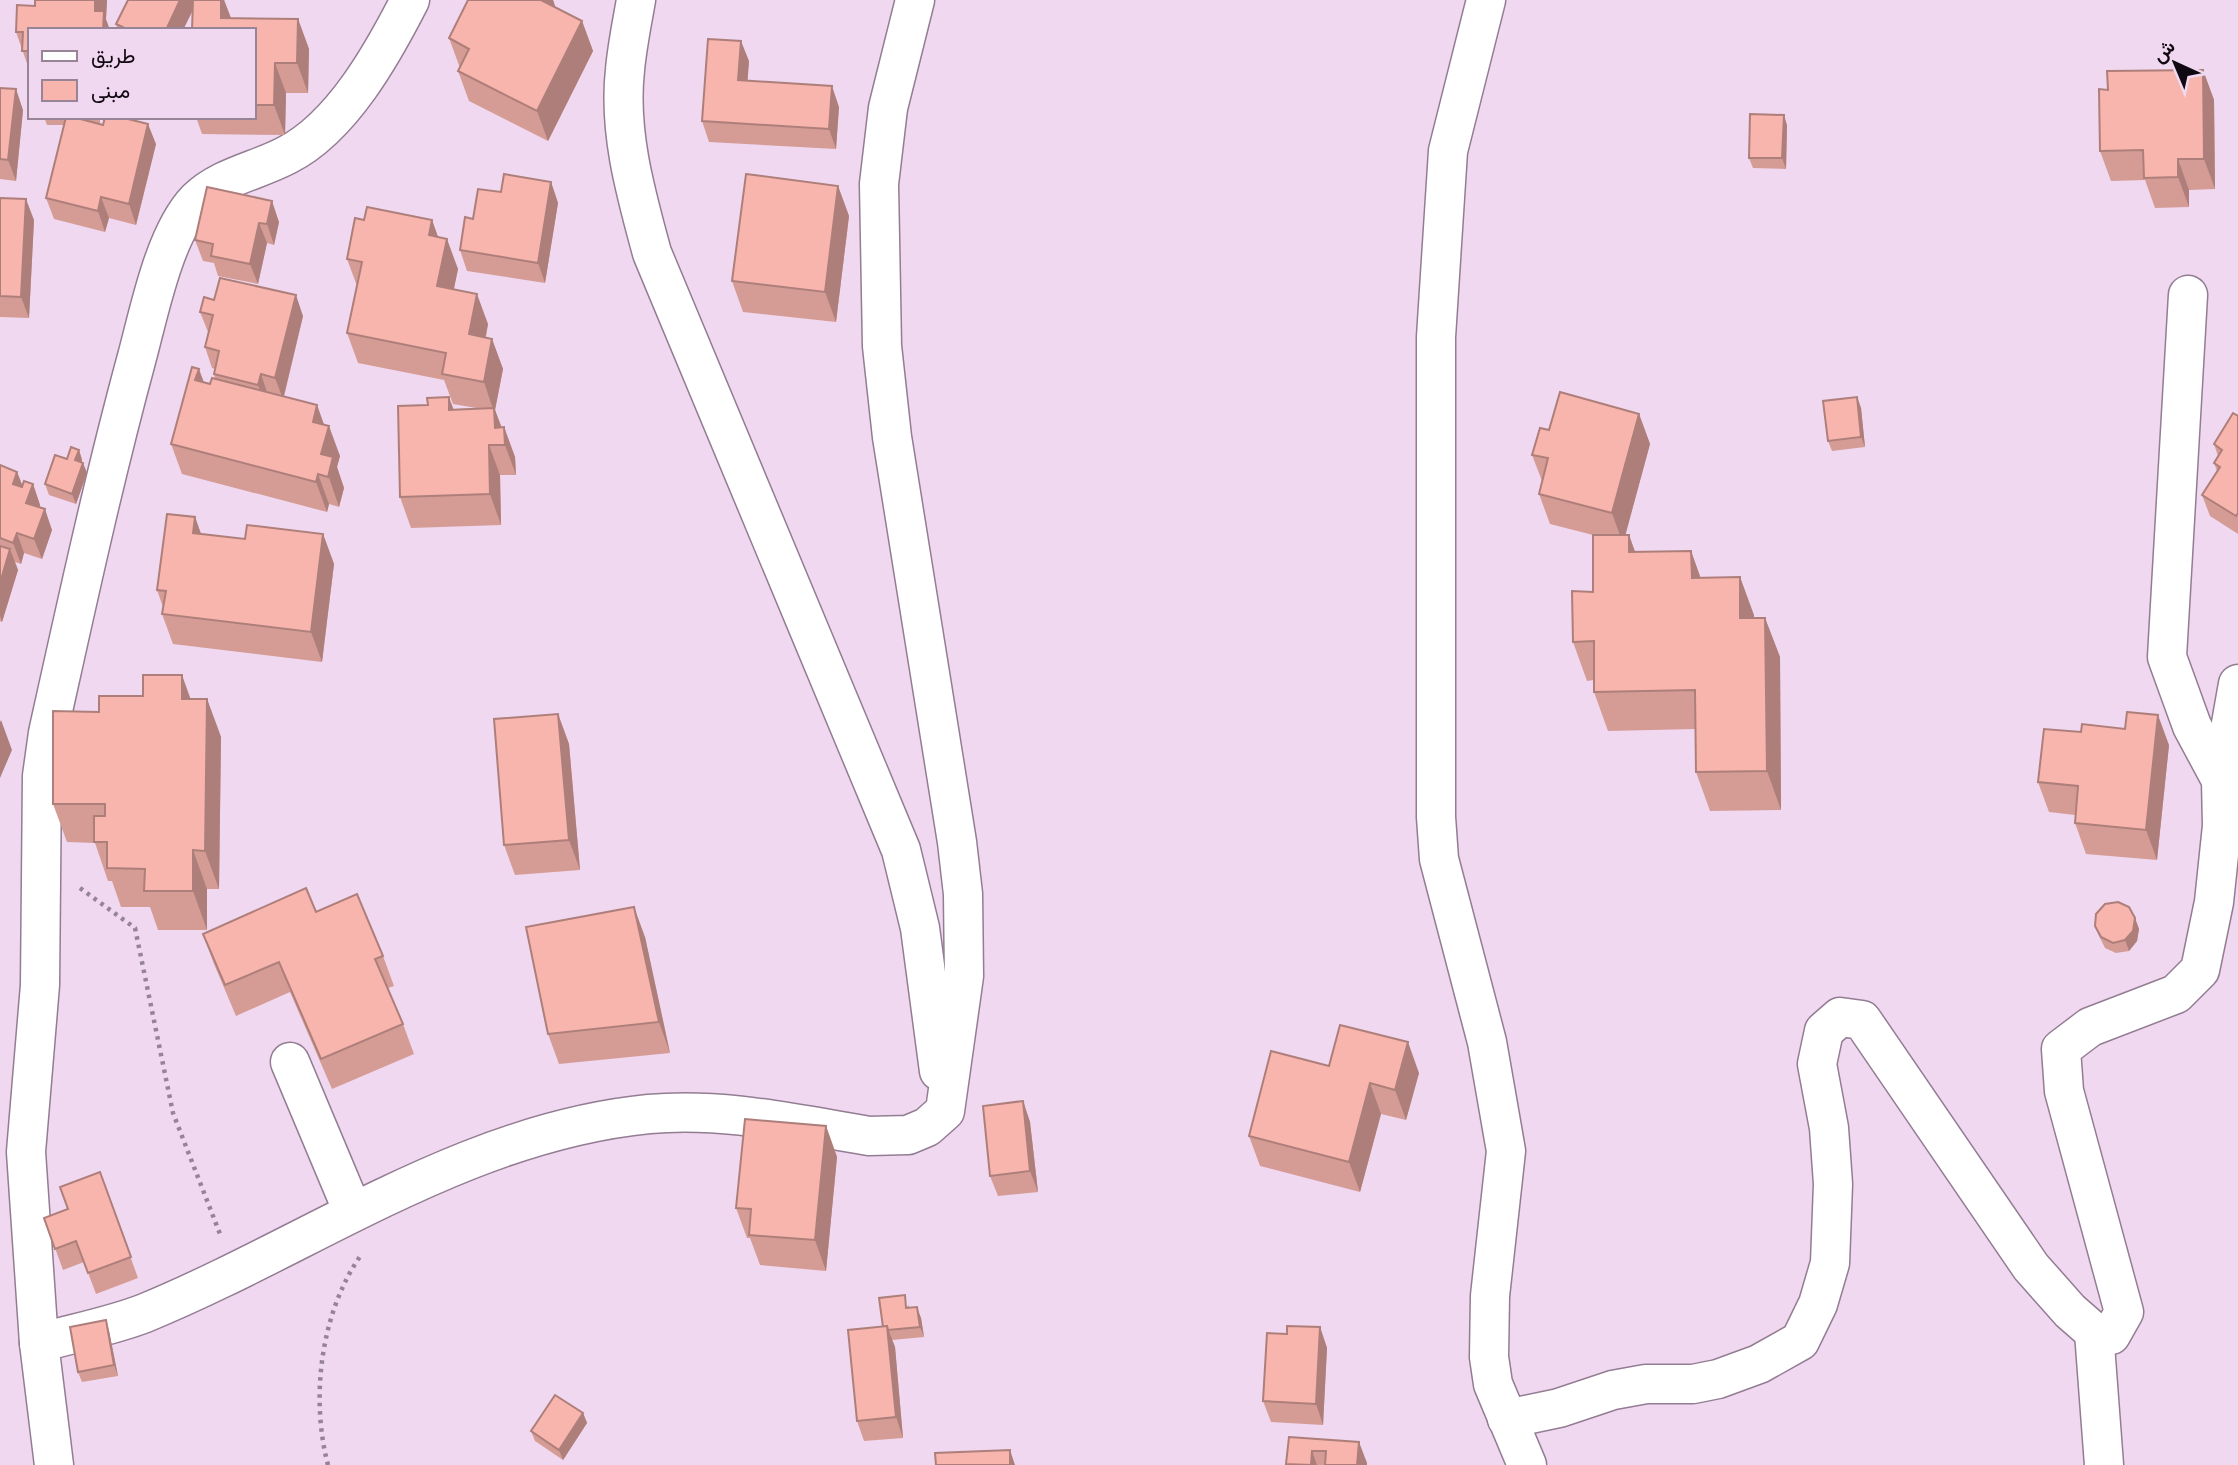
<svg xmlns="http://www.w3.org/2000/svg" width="2238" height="1465" font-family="Helvetica,Vazirmatn,sans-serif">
<rect width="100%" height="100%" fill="#f0d8f0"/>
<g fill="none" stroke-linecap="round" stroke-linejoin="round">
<!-- street casing -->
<g stroke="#937d93" stroke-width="41">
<g id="street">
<path d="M636,0C632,23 627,47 625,70C618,132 636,194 652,253L901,850L920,928L939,1071"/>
<path d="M1486,0L1448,151L1436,337V817L1439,859L1487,1042L1506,1151L1490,1296L1489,1357L1493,1384L1527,1465"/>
<path d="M2221,780L2238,684"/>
<path d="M290,1062L353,1212"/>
<path d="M2094,1332L2104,1465"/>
<path d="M39,1343C74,1333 112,1326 145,1313C312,1244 465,1132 649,1114C723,1107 796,1124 869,1136L908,1135L927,1127L945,1111L964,976L963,894L957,842L892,437L882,346L879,184L888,108L915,0"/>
<path d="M1507,1419L1559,1408L1613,1390L1646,1384H1693L1718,1379L1759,1364L1800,1341L1818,1304L1830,1263L1833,1184L1829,1128L1817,1064L1824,1031L1840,1017L1862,1020L2031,1267L2070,1311L2094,1332L2111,1335L2124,1312L2064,1091L2061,1049L2090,1027L2176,994L2200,970L2214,902L2222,826L2221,780L2192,726L2167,657L2188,295"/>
<path d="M54,1465L39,1343L26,1152L40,985L42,776L48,733C76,607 103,482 137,357C149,313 164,234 197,200C222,176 257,171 287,155C342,127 383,53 410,0"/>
</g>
</g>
<!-- path -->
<g stroke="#958495" stroke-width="4.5" stroke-dasharray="3.5 5" stroke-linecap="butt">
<path d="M80,888L135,928L173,1113L220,1234"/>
<path d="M328,1465C310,1397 321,1312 361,1255"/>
</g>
<!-- street -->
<use href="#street" stroke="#fff" stroke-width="38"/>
</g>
<!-- wall -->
<g fill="#d59c96">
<path d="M107,0L106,19L30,30V72L16,32L35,6Z"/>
<path d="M128,0H224L231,18L298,19L309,49L308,93H286L285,135L202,134L196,117H254V30L192,11L183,30H118L116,24Z"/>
<path d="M468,0H553L555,7L582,21L593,51L548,141L469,101L458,71L460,68L449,38Z"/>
<path d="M749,61L747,81L839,107L836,149L709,142L702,121Z"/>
<path d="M2203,70L2214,100L2215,189L2189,190V207L2155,208L2145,180L2111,181L2100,151L2108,90Z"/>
<path d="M0,88L23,110L16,181L0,179Z"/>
<path d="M44,117H100V124L156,144L136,225L109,218L105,232L54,219L46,198L64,125H47Z"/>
<path d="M1787,125L1786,169L1753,168L1749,158Z"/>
<path d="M551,182L558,203L545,283L467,271L460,250L473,219Z"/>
<path d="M838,186L849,216L836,322L743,312L732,281Z"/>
<path d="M207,187L279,222L274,245L267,243L258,284L218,276L214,263L203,261L195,240Z"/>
<path d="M0,198L34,220L29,318L0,317Z"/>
<path d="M364,220H432L438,237L458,269L454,289L488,324L486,337L492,339L503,369L495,410L501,427H504L515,457L516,475H500L501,525L411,528L400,497L454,409L476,408L453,404L444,380L358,363L347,333L357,286L347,259Z"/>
<path d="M214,300L303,316L284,397L317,405L324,425L340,456L337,467L344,488L339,507L329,504L327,512L182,474L171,444L204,383L210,384L215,379L214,374L215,369L212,368L205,347L208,332L200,312Z"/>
<path d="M1857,397L1861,408L1865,447L1832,451L1828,441Z"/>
<path d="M1639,414L1650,444L1625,535H1629L1635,552L1691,551L1700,577H1740L1754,618H1765L1780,657L1781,810L1710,811L1696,772V729L1608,731L1594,692V680L1587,681L1573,642L1593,592V535L1550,524L1539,494L1542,481L1532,455L1549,430Z"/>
<path d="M2238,416V534L2210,516L2202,495L2217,471L2214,463L2218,456L2214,444Z"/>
<path d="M79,450L82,460V462L87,473L76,504L49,495L45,484L67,459Z"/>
<path d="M0,465L17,472L22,485L33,484L40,505L39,508L52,530L42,559L24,553L21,564L15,562L18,570L2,622L0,621Z"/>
<path d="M195,517L201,534L245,539L323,534L334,564L322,662L173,644L162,614L163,607L157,590Z"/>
<path d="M191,699H207L221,737L219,889H207V930H158L150,907H121L112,881H108L95,843L67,842L53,804L99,712Z"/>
<path d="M558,714L569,744L580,870L515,875L504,845Z"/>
<path d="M2169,745L2157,860L2086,854L2075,823V815L2049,812L2038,782Z"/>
<path d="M316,912L383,956L394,986L388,988L403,1024L414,1054L332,1089L290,992L236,1016L214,964L203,934Z"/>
<path d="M2135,918L2139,929L2137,941L2129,951L2116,953L2105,948L2099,936L2095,926Z"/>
<path d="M645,937L670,1053L559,1064L548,1034Z"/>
<path d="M1329,1066L1419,1073L1406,1120L1381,1114L1360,1192L1260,1166L1249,1136Z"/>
<path d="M1023,1101L1030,1122L1038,1192L998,1196L990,1176Z"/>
<path d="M826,1126L837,1157L826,1271L760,1265L750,1238H747L736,1208Z"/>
<path d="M100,1172L138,1278L96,1294L84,1262L63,1270L44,1218L68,1209Z"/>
<path d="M909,1305V1308L921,1318L924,1337L892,1340L895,1347L903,1438L864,1441L857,1421L883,1327Z"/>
<path d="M1320,1327L1327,1348L1323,1425L1271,1422L1263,1401L1287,1334Z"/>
<path d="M109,1331L118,1376L82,1382L78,1372Z"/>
<path d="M583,1413L587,1423L563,1460L535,1441L531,1431Z"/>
<path d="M1289,1437L1367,1463V1465H1286Z"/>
</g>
<!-- shaded-wall -->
<g fill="#ae7f7a">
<path d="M95,0H107L106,19L110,30H102L95,11Z"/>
<path d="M180,0H198L183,30H166Z"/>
<path d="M221,0H224L232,21L221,18Z"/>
<path d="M541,0H553L559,17Z"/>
<path d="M298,19L309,49L308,93L297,63Z"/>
<path d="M582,21L593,51L548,141L537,111Z"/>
<path d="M741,41L749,61L746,101L738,80Z"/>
<path d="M275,63L286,93L285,135L274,105Z"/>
<path d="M2203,70L2214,100L2215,189L2204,159Z"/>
<path d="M832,86L839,107L836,149L829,129Z"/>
<path d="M16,89L23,110L16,181L8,160Z"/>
<path d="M1784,115L1787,125L1786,169L1782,158Z"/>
<path d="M148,124L156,144L136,225L129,204Z"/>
<path d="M2178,159L2189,190V207L2178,177Z"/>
<path d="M551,182L558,203L545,283L538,263Z"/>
<path d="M838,186L849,216L836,322L825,292Z"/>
<path d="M101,197L109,218L105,232L98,211Z"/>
<path d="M26,199L34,220L29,318L21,297Z"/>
<path d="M272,201L279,222L274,245L267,224Z"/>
<path d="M432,220L443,251L429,235Z"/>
<path d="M259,223L267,243L258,284L250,264Z"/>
<path d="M447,239L458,269L448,316L437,286Z"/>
<path d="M477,294L488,324L480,364L469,334Z"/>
<path d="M296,295L303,316L283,399L275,378Z"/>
<path d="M492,339L503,369L495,410L505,436L504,427L515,457L516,475L505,445L495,428L494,412L484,382Z"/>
<path d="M199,369L210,399L195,380Z"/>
<path d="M261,374L268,395L266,406L258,385Z"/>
<path d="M449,397L460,427L449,410Z"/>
<path d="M1857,397L1861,408L1865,447L1861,437Z"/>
<path d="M317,405L327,433L329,426L340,456L337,467L344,488L339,507L321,454L313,422Z"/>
<path d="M1639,414L1650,444L1623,544L1612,513Z"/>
<path d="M489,445L500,475L501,525L490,494Z"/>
<path d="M79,450L82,460L79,470L75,460Z"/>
<path d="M83,463L87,473L76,504L72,494Z"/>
<path d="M17,472L25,492L13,484Z"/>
<path d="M318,474L329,504L327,512L316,482Z"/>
<path d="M33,484L40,505L33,524L26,503Z"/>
<path d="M45,509L52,530L42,559L34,539Z"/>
<path d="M195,517L206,548L193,533Z"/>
<path d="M17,533L24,553L21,564L13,543Z"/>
<path d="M323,534L334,564L322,662L311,632Z"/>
<path d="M1629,535L1643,574L1629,552Z"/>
<path d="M10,549L18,570L2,622L0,616V583Z"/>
<path d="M1691,551L1705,590L1692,578Z"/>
<path d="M1740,577L1754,615V657L1740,618Z"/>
<path d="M1765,618L1780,657L1781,810L1767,771Z"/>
<path d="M182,675L196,714L182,699Z"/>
<path d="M207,699L221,737L219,889L205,851Z"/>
<path d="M558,714L569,744L580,870L569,840Z"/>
<path d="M2158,715L2169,745L2157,860L2146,830Z"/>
<path d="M1,720L12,750L0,778V722Z"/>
<path d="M193,850L207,889V930L193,891Z"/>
<path d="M634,907L645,937L670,1053L659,1022Z"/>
<path d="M2135,918L2139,929L2137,941L2129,951L2125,940Z"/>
<path d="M1408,1042L1419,1073L1406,1120L1395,1090Z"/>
<path d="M1370,1083L1381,1114L1360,1192L1349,1162Z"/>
<path d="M1023,1101L1030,1122L1038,1192L1030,1171Z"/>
<path d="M826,1126L837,1157L826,1271L815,1240Z"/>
<path d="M917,1307L921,1318L924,1337L920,1327Z"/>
<path d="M106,1320L109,1331L118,1376L114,1365Z"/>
<path d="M887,1326L895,1347L903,1438L896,1417Z"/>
<path d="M1320,1327L1327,1348L1323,1425L1316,1404Z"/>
<path d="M583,1413L587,1423L563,1460L559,1450Z"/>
<path d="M1359,1442L1367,1463V1465H1357Z"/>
<path d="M1010,1450L1015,1465H1010Z"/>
<path d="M1312,1451L1317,1465H1311Z"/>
</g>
<!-- building -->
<g fill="#f8b5ae" stroke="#ae7f7a" stroke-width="2">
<path d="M35,0H95V11H104L103,30H30V51H22L23,32H16L17,5L35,6Z"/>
<path d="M128,0H180L166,30H129L116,24Z"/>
<path d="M193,0H221V18L298,19L297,63H275L274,105H254V30H192Z"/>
<path d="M468,0H541L582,21L537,111L458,71L469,49L449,38Z"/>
<path d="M708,39L741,41L738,80L832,86L829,129L702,121Z"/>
<path d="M2203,70L2204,159H2178V177L2144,178L2143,150L2100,151L2099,89L2108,90L2107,71Z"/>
<path d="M0,88L16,89L8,160L0,159Z"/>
<path d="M1750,114L1784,115L1782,158H1749Z"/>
<path d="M66,117H73L103,125L105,117H120L148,124L129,204L101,197L98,211L46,198Z"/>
<path d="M504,174L551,182L538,263L460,250L465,217L473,219L478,189L501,192Z"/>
<path d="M746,174L838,186L825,292L732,281Z"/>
<path d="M207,187L272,201L267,224L259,223L250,264L211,256L213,244L195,240Z"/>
<path d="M0,198L26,199L21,297L0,296Z"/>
<path d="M367,207L432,220L429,235L447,239L437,286L477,294L469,334L492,339L484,382L442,374L446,353L347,333L362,262L347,259L355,218L364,220Z"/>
<path d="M220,278L296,295L275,378L261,374L258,385L214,374L219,351L205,347L213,315L200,312L204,297L214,300Z"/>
<path d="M192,367L199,369L195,380L210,384L212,378L317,405L313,422L329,426L321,454L333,457L328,477L318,474L316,482L171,444Z"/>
<path d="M1560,392L1639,414L1612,513L1539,494L1548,458L1532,455L1540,428L1549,430Z"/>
<path d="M449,397V410L494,408L495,428L504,427L505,445H489L490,494L400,497L398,406L428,405L427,398Z"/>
<path d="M1857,397L1861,437L1828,441L1823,401Z"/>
<path d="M2233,413L2238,416V513L2236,516L2202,495L2220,467L2214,463L2222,450L2214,444Z"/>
<path d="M71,447L79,450L75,460L83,463L72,494L45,484L55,455L67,459Z"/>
<path d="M0,465L17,472L13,484L22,487L24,481L33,484L26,503L45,509L34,539L17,533L13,543L0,538Z"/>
<path d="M167,514L195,517L193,533L245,539L247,525L323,534L311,632L162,614L166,591L157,590Z"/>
<path d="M1593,535H1629V552L1691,551L1692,578L1740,577V618H1765L1767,771L1696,772L1695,690L1594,692V641L1573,642L1572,591L1593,592Z"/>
<path d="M0,546L10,549L0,583Z"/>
<path d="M143,675H182V699H207L205,851L193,850V891H144L145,869L107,868V842H94V816H105V804H53V711L99,712V696H143Z"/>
<path d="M2127,712L2158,715L2146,830L2075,823L2078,786L2038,782L2044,729L2081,732L2082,724L2125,729Z"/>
<path d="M558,714L569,840L504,845L494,719Z"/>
<path d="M306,888L316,912L357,894L383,956L375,959L403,1024L321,1059L279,962L225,985L203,934Z"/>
<path d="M2118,902L2129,907L2135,918L2133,931L2125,940L2113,943L2101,937L2095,926L2096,914L2105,904Z"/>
<path d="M634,907L659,1022L548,1034L526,927Z"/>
<path d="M1340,1025L1408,1042L1395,1090L1370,1083L1349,1162L1249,1136L1271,1051L1329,1066Z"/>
<path d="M1023,1101L1030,1171L990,1176L983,1106Z"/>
<path d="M745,1119L826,1126L815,1240L749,1235L751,1209L736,1208Z"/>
<path d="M100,1172L131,1257L88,1273L76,1241L55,1249L44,1218L68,1209L60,1187Z"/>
<path d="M905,1295L906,1308L917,1307L920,1327L888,1330L887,1326L883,1327L879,1298Z"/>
<path d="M106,1320L114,1365L78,1372L70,1327Z"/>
<path d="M887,1326L896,1417L857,1421L848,1330Z"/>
<path d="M1287,1326L1320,1327L1316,1404L1263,1401L1267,1333L1287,1334Z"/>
<path d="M555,1395L583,1413L559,1450L531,1431Z"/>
<path d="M1289,1437L1359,1442L1357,1465H1325L1326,1451H1312L1311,1465L1286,1464Z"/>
<path d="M1010,1450V1465H936L935,1453Z"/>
</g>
<!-- legend -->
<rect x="28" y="28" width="228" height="91" fill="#f0d8f0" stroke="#978597" stroke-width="2"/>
<rect x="42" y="51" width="35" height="10" fill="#ffffff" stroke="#978597" stroke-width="2"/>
<text x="91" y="63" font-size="21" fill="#110911">طريق</text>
<rect x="42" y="80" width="35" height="21" fill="#f8b5ae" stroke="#978597" stroke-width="2"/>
<text x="91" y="98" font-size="21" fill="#110911">مبنى</text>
<!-- north arrow -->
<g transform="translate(2175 63) rotate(316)" stroke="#f0d8f0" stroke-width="5" paint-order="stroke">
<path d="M0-5L12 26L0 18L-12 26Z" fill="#110911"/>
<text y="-10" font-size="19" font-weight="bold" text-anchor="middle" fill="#110911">ش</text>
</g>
</svg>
